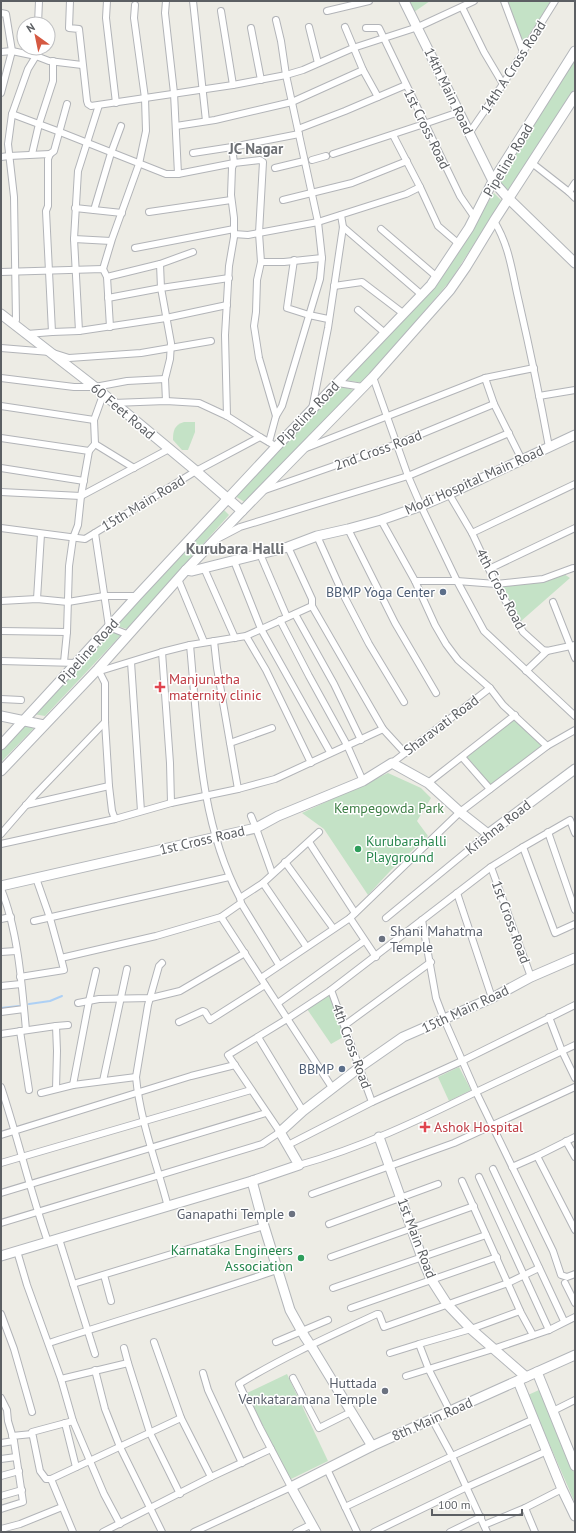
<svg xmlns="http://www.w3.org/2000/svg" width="576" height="1533" font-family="'PT Sans',sans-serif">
<rect width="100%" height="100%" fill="#edece5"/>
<!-- park -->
<g fill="#c4e2c6">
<path d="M409,1H430L414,12Z"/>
<path d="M507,1H551L523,44Z"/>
<path d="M575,57V88L510,191L495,182Z"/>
<path d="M494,193L502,201L450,281L363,383L345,380L435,284Z"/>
<path d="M340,386L354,390L246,503L235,496Z"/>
<path d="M184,422H195V432L188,450H182L173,440C173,431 174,425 184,422Z"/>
<path d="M223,509L229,515L127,629L113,625Z"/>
<path d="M564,574L570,578L520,622L501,585L542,582Z"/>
<path d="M109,630L122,634L45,716L33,714Z"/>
<path d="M515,717L543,745L489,786L464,758Z"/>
<path d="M26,723L37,725L1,762V750Z"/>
<path d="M388,773L421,788L431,798L417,821L428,836L392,869L368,895L324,829L302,813Z"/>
<path d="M329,995L345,1036L331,1044L307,1009Z"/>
<path d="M459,1067L471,1090L449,1101L438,1077Z"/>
<path d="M287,1374L328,1461L289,1480L247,1393Z"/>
<path d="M539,1390L575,1474V1503L528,1395Z"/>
</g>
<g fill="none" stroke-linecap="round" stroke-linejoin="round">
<!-- stream -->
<g stroke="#add0f5" stroke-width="2">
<path d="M29,1004L50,1001L62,996"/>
<path d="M1,1008L19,1006"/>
</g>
<!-- street casing -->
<g stroke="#b2b4b8" stroke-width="8">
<g id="street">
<path d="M70,1L69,28L79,29L87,101L88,104L91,106L233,85L286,75L303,70L353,48L418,27L474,1"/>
<path d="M107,1L106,18L116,103"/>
<path d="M166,1L165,13L174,93L178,174L234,163L232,168L231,195L234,218V237L229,266L225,335L227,416"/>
<path d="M193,1L206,121"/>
<path d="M504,1L523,52"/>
<path d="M462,7L484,52L503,84"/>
<path d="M221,11L233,85"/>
<path d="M327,11L369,1"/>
<path d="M1,13L6,14L12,51L1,93"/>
<path d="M38,24L39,1"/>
<path d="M309,27L318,63"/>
<path d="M251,28L261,80"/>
<path d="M366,28H379L460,196L475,218"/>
<path d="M1,52L12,51L36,56L49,61L82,65"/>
<path d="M363,70L378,97"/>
<path d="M12,114L60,132L166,174H178"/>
<path d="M176,126L215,120L292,102L363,70L345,27"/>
<path d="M298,129L345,111L406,85"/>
<path d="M470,132L503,84L555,1"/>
<path d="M393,135L420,187L438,226L459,244"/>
<path d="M232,147L234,163L260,160L263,162L259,233L261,262L257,280L256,312L254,326L259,358L276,416"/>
<path d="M193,153L232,147L299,134"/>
<path d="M32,154L39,124L53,81V61"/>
<path d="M333,154L424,124L459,112"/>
<path d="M1,157L9,156L50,154"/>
<path d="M312,160L326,156"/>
<path d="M532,163L569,192"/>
<path d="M275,168L304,161"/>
<path d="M575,183L569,192L575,198"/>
<path d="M283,200L352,183L407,161"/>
<path d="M75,208L122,213"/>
<path d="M94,210L111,153L121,126"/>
<path d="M149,212L231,200"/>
<path d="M494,221C510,247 512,273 519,302C530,350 540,398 549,447"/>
<path d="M343,227L422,295"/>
<path d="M381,229L437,277"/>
<path d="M234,234L248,235L318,222L406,194L420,187"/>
<path d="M74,239L111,241"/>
<path d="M135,248L234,229"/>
<path d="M294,260L287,308L309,315L328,319"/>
<path d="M261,262H284L322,258"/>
<path d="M160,264L193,252"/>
<path d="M103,269L112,239L139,164L146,131L145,98L134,18L135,5"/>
<path d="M1,272L103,269L107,277L160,264L161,288L171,343L170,359L165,379L166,401"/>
<path d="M107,277L110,327"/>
<path d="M334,286L362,282L404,314"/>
<path d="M108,298L161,288L229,278"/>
<path d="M358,310L385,333"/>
<path d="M14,323L16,320L14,197L8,144L12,114L28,69L36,56L37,48"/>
<path d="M79,331L166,318L227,305"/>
<path d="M52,332L46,211L48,206V159L50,154L54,151L67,104"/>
<path d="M27,334L52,332L79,331L74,239L78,171L99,105"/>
<path d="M1,348L50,352L69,358L141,353L211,341"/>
<path d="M373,377L408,476L421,506L457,581L484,631L575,716"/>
<path d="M1,378L74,387H95L127,381L165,379"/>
<path d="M485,378L534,368"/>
<path d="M338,383L363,387"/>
<path d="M539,396L575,390"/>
<path d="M113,403L166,401L199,403L227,416L260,437"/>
<path d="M1,406L94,420"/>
<path d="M312,409L328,328L343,227L341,215"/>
<path d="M1,438L89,451"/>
<path d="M269,442L276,416L282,406L320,279L322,258L318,222L286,75L281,41L276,20"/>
<path d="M95,444L134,468"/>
<path d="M306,448L485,378L494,404L522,460"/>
<path d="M1,468L84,481"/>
<path d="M265,490L397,444L494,404"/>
<path d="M1,492L81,496"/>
<path d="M449,494L472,533L496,584L523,632L543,650L547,651L575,645"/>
<path d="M81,496L169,449"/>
<path d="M381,520L415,581H457L496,584L543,579L573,568"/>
<path d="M1,528L85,539L196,471L260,437L272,444"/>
<path d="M348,529L395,623L436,693"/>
<path d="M95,533L109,627L129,635"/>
<path d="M472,533L575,484"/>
<path d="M317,536L343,594L369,644L404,702"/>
<path d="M219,538L240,527L408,476L509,433"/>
<path d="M288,547L312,599V606L383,729L405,753"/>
<path d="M260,554L287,617"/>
<path d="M234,561L261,629L330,752"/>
<path d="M204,568L235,638"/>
<path d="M489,569L575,528"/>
<path d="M178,579L204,642"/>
<path d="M415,581L435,625L446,644L458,660L490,688L503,705L547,746"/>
<path d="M37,599L41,534"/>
<path d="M1,601L37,599L68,602L104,596H137"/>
<path d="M553,602L575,658"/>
<path d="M295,614L334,684L361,740"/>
<path d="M280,620L309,676L347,745L363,781"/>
<path d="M1,631L67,632"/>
<path d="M246,636L266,670L311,763"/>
<path d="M214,641L217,668L238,789"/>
<path d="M190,645C198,730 199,821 240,898"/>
<path d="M162,652L170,763L171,803"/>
<path d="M1,661L77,663"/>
<path d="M64,662L67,632L69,566L73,538L78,525L81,496L89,451L95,444L94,420L103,395"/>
<path d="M131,662L141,811"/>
<path d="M98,669L105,683V722L109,786L112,811L115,819"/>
<path d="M100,671L162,652L190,645L246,636L312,606"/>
<path d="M526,671L547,651"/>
<path d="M1,699L21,700"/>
<path d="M230,743L272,728"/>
<path d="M462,757L490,789"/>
<path d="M392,763L490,688"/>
<path d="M428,783L515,715"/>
<path d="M26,805L109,786"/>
<path d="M251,816L256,828L272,873"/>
<path d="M548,832L575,910"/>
<path d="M1,834L34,796L105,722"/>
<path d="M309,842L355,913"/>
<path d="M1,844L115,819L171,803L238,789L275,779L383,729"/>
<path d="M523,847L555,933L575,924"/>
<path d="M285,862L333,928"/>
<path d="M491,867L531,977"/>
<path d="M36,878L50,918L61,958L156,936L221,917L333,1089"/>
<path d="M263,883L306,946"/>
<path d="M1,889C18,930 22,986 26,1030"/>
<path d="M457,893L492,998"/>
<path d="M241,903L279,965"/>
<path d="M221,917L241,903L240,898L263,883L319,832"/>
<path d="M350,918L376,957"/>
<path d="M386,918L488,834"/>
<path d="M1,919L11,917"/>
<path d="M422,920L436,998L444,1019L476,1092L553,1251L561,1275L567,1277L575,1274"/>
<path d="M34,921L229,877"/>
<path d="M1,952L16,951"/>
<path d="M162,963L159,966L148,1005L136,1077C140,1121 157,1164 168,1207"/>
<path d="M20,977L64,970L61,958"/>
<path d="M261,978L350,918L460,812L547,746L575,730"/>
<path d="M1,986L21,984"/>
<path d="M331,990L372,1102"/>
<path d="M78,1003L99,999L151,998L180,991L245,953"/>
<path d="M278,1003L364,941"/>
<path d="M1,1012L24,1009"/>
<path d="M549,1017L562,1051L575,1078"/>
<path d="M179,1022L203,1011L205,1012L210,1020L265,985"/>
<path d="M345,1025L431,962"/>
<path d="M56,1026L68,1025"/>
<path d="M20,1031L29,1090"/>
<path d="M1,1034L56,1026L57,1051L56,1089"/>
<path d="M258,1037L303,1111"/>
<path d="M103,1081L127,969"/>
<path d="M73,1085L89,1001L96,971"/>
<path d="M1,1087C18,1138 30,1191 48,1242"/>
<path d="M41,1093L73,1085L136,1077"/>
<path d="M1,1135L191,1076L235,1065"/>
<path d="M566,1141L575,1157"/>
<path d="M288,1145L372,1102L462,1061L575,1005"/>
<path d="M537,1156L575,1230"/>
<path d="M1,1163L251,1090"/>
<path d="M299,1165C361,1148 419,1120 476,1092C509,1076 542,1061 575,1045"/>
<path d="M512,1167L537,1156L575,1137"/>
<path d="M493,1169L564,1321"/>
<path d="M479,1177L549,1330"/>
<path d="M462,1181L521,1313L533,1335"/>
<path d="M1,1193L266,1113"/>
<path d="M312,1194L454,1143L575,1087"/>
<path d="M1,1223L262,1144L280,1132L228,1055L287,1019L331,990L491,867L523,847L570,820L575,833"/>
<path d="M329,1224L438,1184"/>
<path d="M59,1239L95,1354"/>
<path d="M17,1251L27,1285L61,1379L73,1421L104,1494L120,1524"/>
<path d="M331,1257L474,1206"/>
<path d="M104,1275L111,1301"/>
<path d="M565,1283L575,1303"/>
<path d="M73,1284L264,1226"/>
<path d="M333,1288L486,1235"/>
<path d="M351,1308L497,1257"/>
<path d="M1,1314L14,1349L32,1412"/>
<path d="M154,1342L181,1418L211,1477"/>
<path d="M276,1342L328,1320"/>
<path d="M49,1343C125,1318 201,1296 277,1270"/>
<path d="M124,1348L128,1363"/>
<path d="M390,1353L419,1344"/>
<path d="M95,1370L105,1409L120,1447L162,1532"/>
<path d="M203,1373L208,1390L242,1463"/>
<path d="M406,1376L493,1349L549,1330L575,1317"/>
<path d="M293,1378L319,1428L351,1412"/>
<path d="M61,1379L128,1363L150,1433L180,1494"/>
<path d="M1,1398L7,1410L8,1421L14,1441L23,1502L1,1509"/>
<path d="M450,1411L429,1370L419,1344L471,1329L520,1311"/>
<path d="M553,1411L575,1400"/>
<path d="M432,1419L452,1456L487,1532"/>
<path d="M73,1421L32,1432L40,1471L46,1479H51L181,1418"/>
<path d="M65,1423L76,1467"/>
<path d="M12,1436L32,1434"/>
<path d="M1,1443L14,1441"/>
<path d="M1,1459L16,1457"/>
<path d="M327,1469L357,1532"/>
<path d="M1,1476L19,1471"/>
<path d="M51,1479L73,1532"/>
<path d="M1,1496L22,1490"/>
<path d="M345,1507L452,1456L534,1419"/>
<path d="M525,1508L535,1532"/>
<path d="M484,1525L525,1508L562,1489"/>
<path d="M1,1529L20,1524L62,1507"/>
<path d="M103,1532L211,1477L271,1449"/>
<path d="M194,1532L291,1487L260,1428L239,1384C283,1357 330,1336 377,1314H379L384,1327L508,1283L539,1268"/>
<path d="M296,1532L312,1524"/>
<path d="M374,1532L467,1487L547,1451"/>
<path d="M450,1532L481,1517"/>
</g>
</g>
<!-- secondary casing -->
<g stroke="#b3b6ba" stroke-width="11">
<g id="secondary">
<path d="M404,1L493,181L508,198L575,263"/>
<path d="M1,314L95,387L196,471L242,511"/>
<path d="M186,570L192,571L288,547L317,536L348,529L381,520L421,506L449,494L575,435"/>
<path d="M1,716L44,725"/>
<path d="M1,745L59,682L137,596L276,447L431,285L469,228L493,181L575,51"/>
<path d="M1,771L98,669L186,570L242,511L373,377L450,290L466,267L494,221L575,96"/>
<path d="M1,886L256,828L278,816L363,781L392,763L428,783L460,812L488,834L575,769"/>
<path d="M379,1137L422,1258L431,1279L447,1304L471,1329L526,1377"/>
<path d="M252,1181L264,1226L290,1310L305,1337L313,1349L372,1446"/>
<path d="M1,1256L252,1181L299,1165L280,1132L303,1111L360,1067L403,1037L492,998L531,977L575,958"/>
<path d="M537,1372L575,1466"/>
<path d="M518,1381L562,1489L575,1516"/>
<path d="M316,1532L291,1487L372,1446L575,1355"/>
</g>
</g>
<!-- street -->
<use href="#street" stroke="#fff" stroke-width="6"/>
<!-- secondary -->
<use href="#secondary" stroke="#fff" stroke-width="9"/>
</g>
<!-- markers -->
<g fill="#5c6f8a" stroke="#fff" stroke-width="1.5">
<circle cx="443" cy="592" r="4"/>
<circle cx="342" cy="1069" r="4"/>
</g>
<g fill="#e0444e" stroke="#fff" stroke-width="1.5">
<path d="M158 681h4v4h4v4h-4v4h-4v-4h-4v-4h4z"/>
<path d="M423 1121h4v4h4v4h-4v4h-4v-4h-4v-4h4z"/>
</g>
<g fill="#2e9e5b" stroke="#fff" stroke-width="1.5">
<circle cx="358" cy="849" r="4"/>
<circle cx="301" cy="1258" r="4"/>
</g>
<g fill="#6b7280" stroke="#fff" stroke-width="1.5">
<circle cx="382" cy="939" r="4"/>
<circle cx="292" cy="1214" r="4"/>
<circle cx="385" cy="1391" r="4"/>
</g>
<g text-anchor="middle" stroke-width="3" stroke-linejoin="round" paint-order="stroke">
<!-- street labels -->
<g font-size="14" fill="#5c5f63" stroke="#fff">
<text transform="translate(513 67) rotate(-57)" y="5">14th A Cross Road</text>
<text transform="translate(449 91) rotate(64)" y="5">14th Main Road</text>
<text transform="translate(427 129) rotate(64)" y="5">1st Cross Road</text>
<text transform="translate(508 160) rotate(-59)" y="5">Pipeline Road</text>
<text transform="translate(123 411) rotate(40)" y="5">60 Feet Road</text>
<text transform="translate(308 413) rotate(-46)" y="5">Pipeline Road</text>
<text transform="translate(378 450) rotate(-20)" y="5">2nd Cross Road</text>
<text transform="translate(474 480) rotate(-24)" y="5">Modi Hospital Main Road</text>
<text transform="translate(143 503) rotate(-31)" y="5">15th Main Road</text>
<text transform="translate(501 589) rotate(62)" y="5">4th Cross Road</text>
<text transform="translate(88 651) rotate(-48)" y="5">Pipeline Road</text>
<text transform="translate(441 725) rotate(-37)" y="5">Sharavati Road</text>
<text transform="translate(498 827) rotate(-38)" y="5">Krishna Road</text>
<text transform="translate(202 840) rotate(-13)" y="5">1st Cross Road</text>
<text transform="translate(511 922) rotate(70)" y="5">1st Cross Road</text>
<text transform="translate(465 1009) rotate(-25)" y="5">15th Main Road</text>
<text transform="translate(352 1046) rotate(70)" y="5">4th Cross Road</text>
<text transform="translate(417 1238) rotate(69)" y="5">1st Main Road</text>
<text transform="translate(432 1419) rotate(-24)" y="5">8th Main Road</text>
</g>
<!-- service labels -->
<g font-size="14" fill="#4e5e75" stroke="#fff" text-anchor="end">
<text x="435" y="597">BBMP Yoga Center</text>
<text x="334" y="1074">BBMP</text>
</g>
<!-- health labels -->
<g font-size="14" fill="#be3a42" stroke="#fff" text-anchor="start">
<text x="169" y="684">Manjunatha<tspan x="169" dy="16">maternity clinic</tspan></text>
<text x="434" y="1132">Ashok Hospital</text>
</g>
<!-- park labels -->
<g font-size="14" fill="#3f8047" stroke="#fff">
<text x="389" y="813">Kempegowda Park</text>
</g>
<!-- leisure labels -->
<g font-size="14" fill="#27864d" stroke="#fff" text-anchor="start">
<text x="366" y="846">Kurubarahalli<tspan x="366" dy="16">Playground</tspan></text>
<text x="293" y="1255" text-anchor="end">Karnataka Engineers<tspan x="293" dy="16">Association</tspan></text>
</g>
<!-- worship labels -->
<g font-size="14" fill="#5b616d" stroke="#fff" text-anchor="end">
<text x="390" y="936" text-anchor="start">Shani Mahatma<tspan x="390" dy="16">Temple</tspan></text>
<text x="284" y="1219">Ganapathi Temple</text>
<text x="377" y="1388">Huttada<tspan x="377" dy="16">Venkataramana Temple</tspan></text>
</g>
<!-- neighbourhood labels -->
<g font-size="15" font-weight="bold" fill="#6e7175" stroke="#fff">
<text x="256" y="154">JC Nagar</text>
</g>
<!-- quarter labels -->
<g font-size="16" font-weight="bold" fill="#6e7175" stroke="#fff">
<text x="235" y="554">Kurubara Halli</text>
</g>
</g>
<!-- border -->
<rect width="576" height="1533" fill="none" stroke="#5c5f63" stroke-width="4"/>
<!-- north arrow -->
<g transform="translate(36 36) rotate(327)"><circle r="19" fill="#ffffff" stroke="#bebfc1"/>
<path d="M0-3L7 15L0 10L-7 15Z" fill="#d55942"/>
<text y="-6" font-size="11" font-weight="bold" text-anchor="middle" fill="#5c5f63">N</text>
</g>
<!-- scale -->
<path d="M432 1509v6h90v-6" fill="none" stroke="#5c5f63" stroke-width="2"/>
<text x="438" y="1509" font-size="12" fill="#5c5f63" stroke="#ffffff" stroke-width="3" paint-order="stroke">100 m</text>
</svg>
